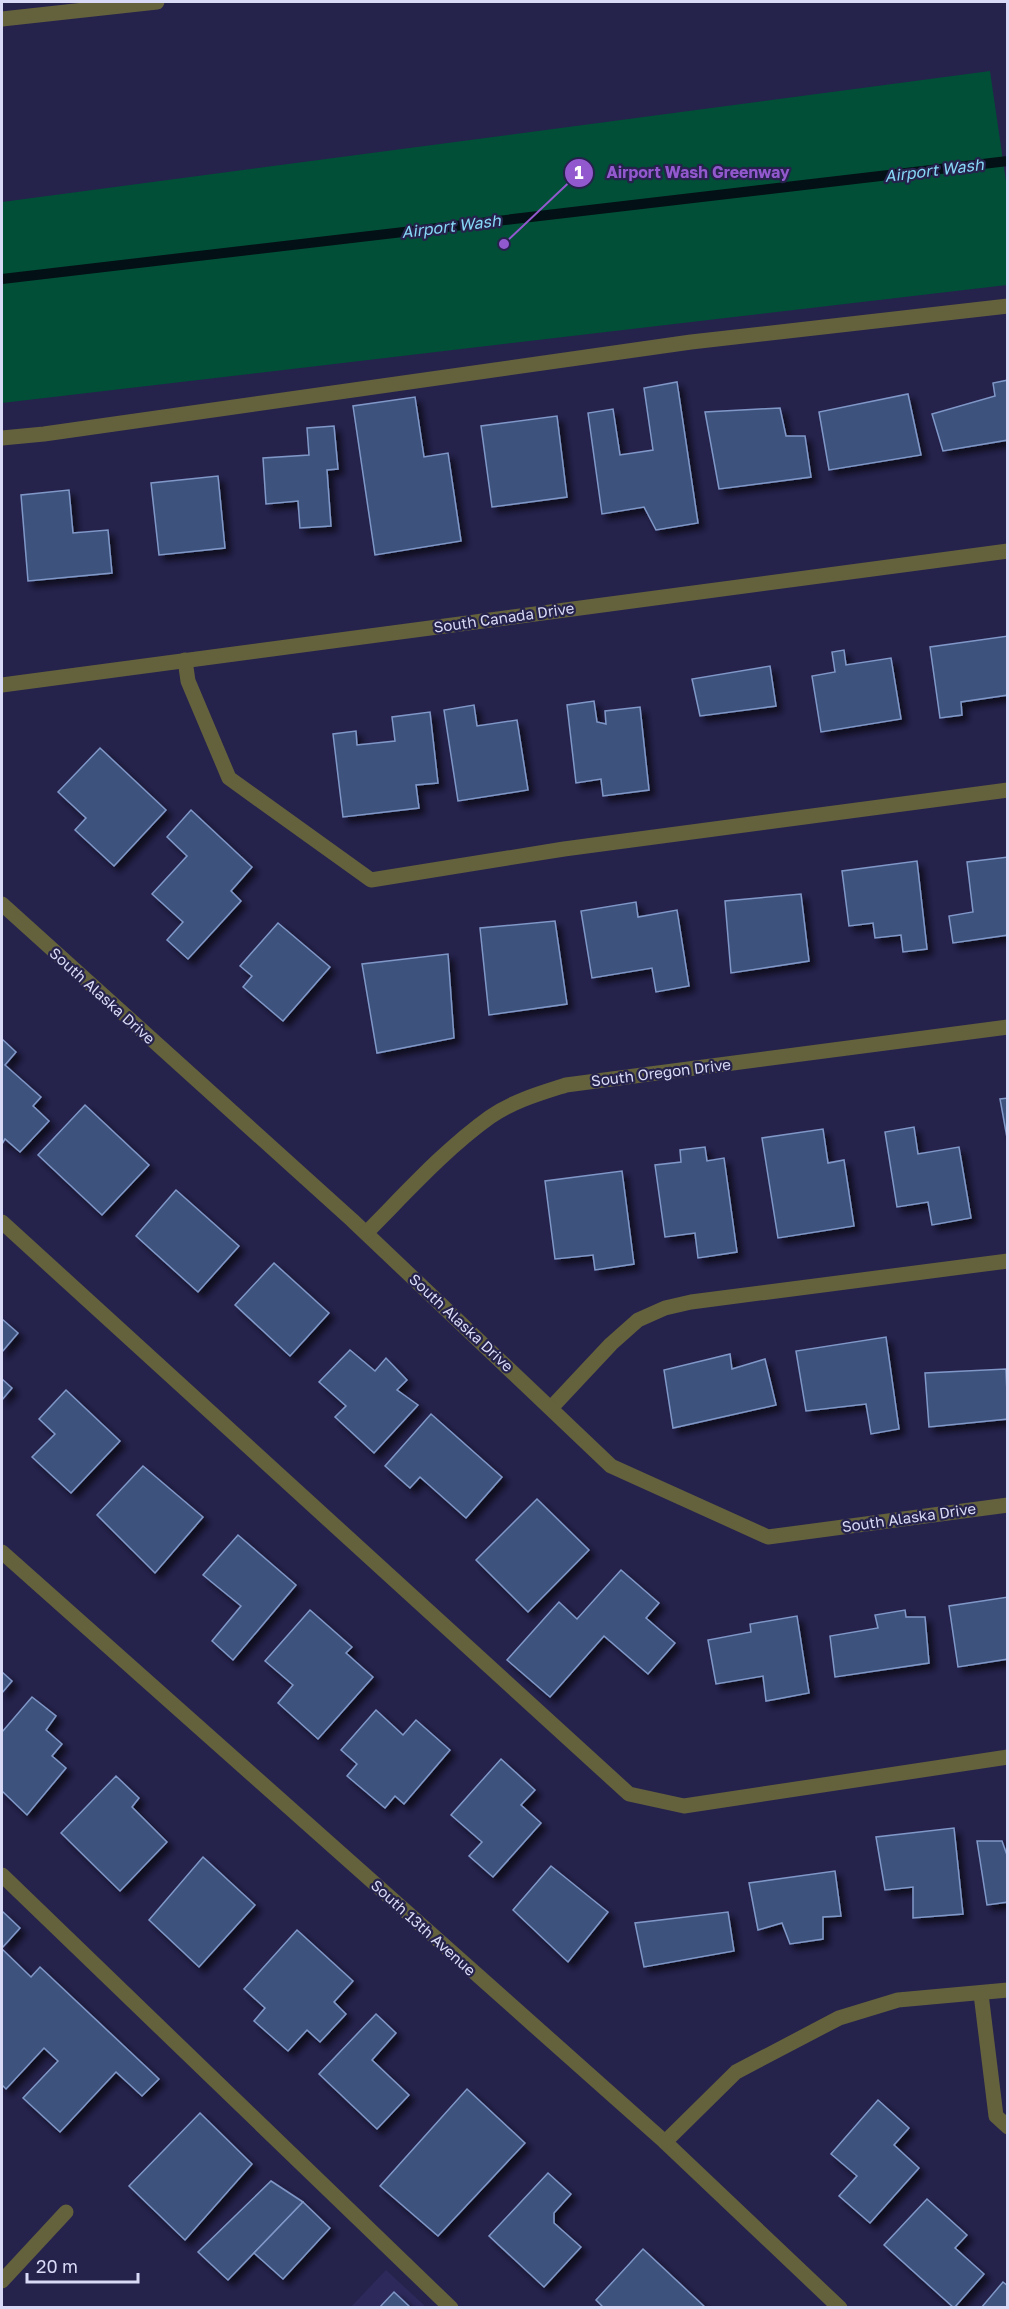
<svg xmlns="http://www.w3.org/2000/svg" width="1009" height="2309" font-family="'Golos Text',sans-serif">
<defs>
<filter id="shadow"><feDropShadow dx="5.5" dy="5.5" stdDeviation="3" flood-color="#0009"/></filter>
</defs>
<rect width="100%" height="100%" fill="#25224c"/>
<!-- built -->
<path fill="#2d295b" d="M386,2270L426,2307L350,2308Z"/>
<!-- green -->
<path fill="#014f37" d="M990,71L1007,188V285L2,403V202Z"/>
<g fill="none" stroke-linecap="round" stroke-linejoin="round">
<!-- stream -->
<path stroke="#031015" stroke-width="10" d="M2,279L1008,161"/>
</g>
<!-- building -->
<g fill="#3d527d" stroke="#8098c8" stroke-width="1.5" filter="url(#shadow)">
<path d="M1008,380V440L943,451L932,414L995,396L993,383Z"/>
<path d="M677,382L698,523L656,530L644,507L602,514L588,413L613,409L620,455L653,450L644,388Z"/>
<path d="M908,394L921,455L829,470L819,412Z"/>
<path d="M415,397L424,457L448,453L461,541L375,555L353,406Z"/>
<path d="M780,408L786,436H805L811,477L719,489L705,412Z"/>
<path d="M557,416L567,497L492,507L481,426Z"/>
<path d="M334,426L338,469L327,470L331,526L300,528L298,501L266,504L263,458L309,455L307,428Z"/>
<path d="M218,476L225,548L159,555L151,483Z"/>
<path d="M69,490L73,533L108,530L112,573L28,581L21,495Z"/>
<path d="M1008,636V695L961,702L962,715L940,718L930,647Z"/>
<path d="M844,650L846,665L891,658L901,719L821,732L812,676L835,672L832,652Z"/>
<path d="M770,666L776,706L700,716L692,679Z"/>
<path d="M594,701L597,722L606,724L605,711L640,707L649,790L603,796L601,779L576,783L567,705Z"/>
<path d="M474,705L477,726L517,720L528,790L458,801L444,710Z"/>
<path d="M430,712L438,783L416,785L419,808L343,817L333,734L356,731L357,745L395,741L392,717Z"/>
<path d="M100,748L166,810L114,866L75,830L86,818L58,792Z"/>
<path d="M191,810L252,867L231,891L241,901L188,959L167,940L183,922L152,894L187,856L167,837Z"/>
<path d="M1008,857V935L953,943L949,916L973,912L967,862Z"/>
<path d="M917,861L927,949L903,952L901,935L875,938L873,923L849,926L842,871Z"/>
<path d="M801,894L809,961L731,973L725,901Z"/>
<path d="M636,902L638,917L677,910L689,986L656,992L652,968L592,978L581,911Z"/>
<path d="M555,921L567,1004L489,1015L480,928Z"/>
<path d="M278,923L330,967L283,1021L243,987L252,976L240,966Z"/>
<path d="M448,954L454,1038L377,1053L362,964Z"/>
<path d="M2,1039L16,1052L5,1065L41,1097L33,1106L49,1121L20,1152L5,1139L2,1144Z"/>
<path d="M1008,1098V1143L1000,1099Z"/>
<path d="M85,1105L149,1165L102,1215L38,1155Z"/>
<path d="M914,1127L918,1154L959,1147L971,1218L932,1225L928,1202L897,1207L885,1132Z"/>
<path d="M823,1129L828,1163L844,1160L854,1226L778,1238L762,1138Z"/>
<path d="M705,1147L707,1161L724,1158L737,1252L698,1258L695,1233L665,1237L655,1165L681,1162L680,1150Z"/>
<path d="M622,1171L634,1264L595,1270L593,1255L555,1259L545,1181Z"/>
<path d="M176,1190L239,1246L198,1292L136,1236Z"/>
<path d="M274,1263L329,1313L290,1356L235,1305Z"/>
<path d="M2,1319L18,1333L2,1352Z"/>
<path d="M886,1337L899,1429L871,1434L866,1404L806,1411L796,1351Z"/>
<path d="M350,1350L375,1371L386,1358L407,1380L397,1390L418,1405L374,1453L335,1417L346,1406L319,1382Z"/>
<path d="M730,1354L732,1369L765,1359L776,1405L673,1428L664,1370Z"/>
<path d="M1006,1369L1008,1419L929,1427L925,1373Z"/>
<path d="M2,1379L12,1388L2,1400Z"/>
<path d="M66,1390L120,1441L71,1493L32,1457L55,1434L39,1419Z"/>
<path d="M431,1414L502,1477L466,1518L420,1477L410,1488L385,1466Z"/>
<path d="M143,1466L203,1517L155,1573L97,1515Z"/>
<path d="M537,1499L589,1550L528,1612L476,1560Z"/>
<path d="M238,1535L296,1585L233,1660L212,1641L241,1606L203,1575Z"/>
<path d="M621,1570L659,1603L646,1618L675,1643L648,1674L604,1636L550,1697L507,1660L559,1602L577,1619Z"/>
<path d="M1008,1597V1659L958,1667L949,1606Z"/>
<path d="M310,1610L352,1647L346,1653L373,1677L318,1739L278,1703L293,1685L265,1661Z"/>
<path d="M905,1610L906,1617H925L929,1663L835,1677L830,1636L878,1628L875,1615Z"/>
<path d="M797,1616L809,1693L766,1701L763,1676L716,1684L708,1640L751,1632L750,1624Z"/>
<path d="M2,1672L12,1681L2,1693Z"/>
<path d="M32,1697L56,1716L46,1730L62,1744L52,1756L66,1768L27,1815L2,1791V1732Z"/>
<path d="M376,1710L403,1735L416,1720L450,1750L404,1804L395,1796L385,1808L347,1776L357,1764L341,1750Z"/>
<path d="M501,1759L535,1790L521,1805L541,1823L493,1877L469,1856L482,1842L451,1815Z"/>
<path d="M116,1776L139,1798L132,1807L167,1842L120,1891L61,1833Z"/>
<path d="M954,1828L963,1914L913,1918V1887L885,1890L876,1837Z"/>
<path d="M977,1841H1002L1008,1858V1902L987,1905Z"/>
<path d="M203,1857L255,1905L199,1967L149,1920Z"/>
<path d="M551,1866L608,1912L568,1962L513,1910Z"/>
<path d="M835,1871L841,1916L823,1917V1939L790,1944L782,1923L758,1930L749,1883Z"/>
<path d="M2,1911L20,1928L2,1948Z"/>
<path d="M728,1912L734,1951L644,1967L635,1923Z"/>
<path d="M297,1930L353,1981L334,2002L346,2014L320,2042L307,2030L288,2051L254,2021L265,2008L244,1989Z"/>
<path d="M2,1949L31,1977L40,1967L159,2079L142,2096L116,2072L60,2132L23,2098L58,2061L44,2048L6,2089L2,2085Z"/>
<path d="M376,2014L396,2033L372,2060L409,2095L377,2129L319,2074Z"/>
<path d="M467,2089L525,2143L438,2236L380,2186Z"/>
<path d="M878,2100L909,2128L894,2145L919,2168L870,2223L839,2196L857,2176L831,2154Z"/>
<path d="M200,2113L252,2164L185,2240L129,2186Z"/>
<path d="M548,2173L571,2194L554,2213V2223L581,2247L544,2287L489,2236Z"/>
<path d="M271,2181L303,2202L228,2280L198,2252Z"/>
<path d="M927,2199L967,2235L955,2248L984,2274L954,2308L884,2245Z"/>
<path d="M303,2202L330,2228L283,2279L254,2253Z"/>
<path d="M643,2249L706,2308H604L596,2300Z"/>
<path d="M1003,2282L1008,2286V2308H981Z"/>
<path d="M394,2292L411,2308H379Z"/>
</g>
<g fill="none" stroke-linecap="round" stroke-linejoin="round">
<!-- service -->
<g stroke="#64613d" stroke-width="15">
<path d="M2,19L157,2"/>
<path d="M2,438L44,434L691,342L1008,306"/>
<path d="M185,660L188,681L229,778L371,880L564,849L1008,790"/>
<path d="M2,1222L629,1794L684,1806L1008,1757"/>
<path d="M551,1408L611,1344L638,1320L665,1308L691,1302L1008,1261"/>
<path d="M2,1875L451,2308"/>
<path d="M981,1994L996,2116L1008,2127"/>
<path d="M2,2281L66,2212"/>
</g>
<!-- minor -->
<g stroke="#64613d" stroke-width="15">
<path d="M2,685L1008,551"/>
<path d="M2,904L352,1220L611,1466L768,1537L1008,1505"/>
<path d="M366,1233C406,1193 444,1150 490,1117C513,1101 541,1093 566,1085L1008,1027"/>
<path d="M2,1552L665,2142L840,2308"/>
<path d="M665,2142L736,2072L839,2018L898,2000L1008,1990"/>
</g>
</g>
<g text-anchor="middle" stroke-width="4.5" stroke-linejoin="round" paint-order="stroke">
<!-- street labels -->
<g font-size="15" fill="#d9daf6" stroke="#25224c">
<text transform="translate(504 618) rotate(-8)" y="5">South Canada Drive</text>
<text transform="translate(102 996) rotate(42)" y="5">South Alaska Drive</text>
<text transform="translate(661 1073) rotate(-7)" y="5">South Oregon Drive</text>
<text transform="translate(461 1323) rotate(43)" y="5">South Alaska Drive</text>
<text transform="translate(909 1518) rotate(-8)" y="5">South Alaska Drive</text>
<text transform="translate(423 1928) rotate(42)" y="5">South 13th Avenue</text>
</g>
<!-- water labels -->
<g font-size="16" font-style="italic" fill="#87d8f6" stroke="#25224c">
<text transform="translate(934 170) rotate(-7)" y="6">Airport Wash</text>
<text transform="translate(451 226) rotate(-7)" y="6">Airport Wash</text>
</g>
</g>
<!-- callouts -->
<path fill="none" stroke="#9258cd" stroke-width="2" d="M504 244L579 173"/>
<g fill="#9258cd" stroke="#25224c" stroke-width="2">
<circle cx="504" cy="244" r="6"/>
<circle cx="579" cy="173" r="15"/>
</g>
<g font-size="18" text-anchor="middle" font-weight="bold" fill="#fff">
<text x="579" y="179">1</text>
</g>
<g font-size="16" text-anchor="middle" font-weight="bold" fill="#9258cd" stroke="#25224c" stroke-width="4.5" stroke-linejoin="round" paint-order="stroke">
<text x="698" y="178">Airport Wash Greenway</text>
</g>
<!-- border -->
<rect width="1009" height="2309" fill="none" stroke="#d9daf6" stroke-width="6"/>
<!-- scale -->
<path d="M27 2273v9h111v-9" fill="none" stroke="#d9daf6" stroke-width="3"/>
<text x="36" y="2273" font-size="18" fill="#d9daf6" stroke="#25224c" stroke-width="4.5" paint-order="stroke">20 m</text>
</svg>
